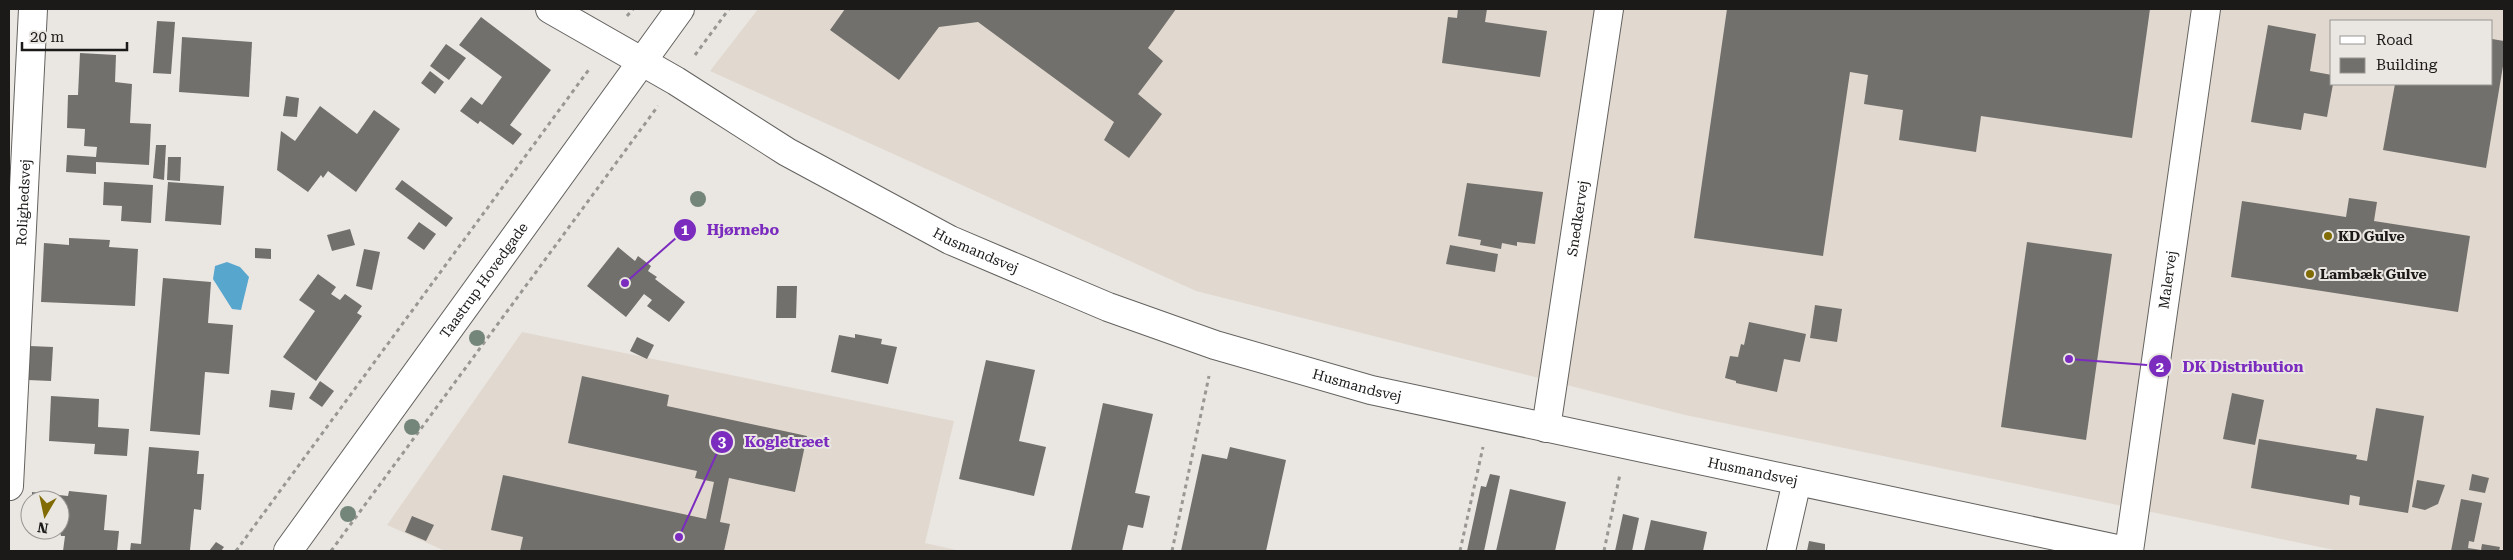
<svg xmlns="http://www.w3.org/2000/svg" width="2513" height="560" font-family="'Roboto Serif',serif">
<rect width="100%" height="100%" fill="#eae7e3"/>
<!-- built -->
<g fill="#e1d9cf" fill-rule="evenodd">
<path d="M758,9H2504V551H2339L1685,415L1196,291L710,71ZM2332,21H2492V84H2332Z"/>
<path d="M522,332L954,421L925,543L961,551H445L387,525Z"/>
</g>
<!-- water -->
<path fill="#56a6cd" d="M227,262L240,267L249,277L241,310L232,309L213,279L215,266Z"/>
<!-- building -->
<g fill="#72706c">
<path d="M845,9H1176L1148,48L1163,61L1138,94L1162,114L1129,158L1104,140L1114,122L978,22L939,27L899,80L830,30Z"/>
<path d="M1458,9H1487L1485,22L1547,31L1540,77L1442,63L1448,17L1457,18Z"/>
<path d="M1727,9H2150L2132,138L1981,116L1976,152L1899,140L1903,110L1864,104L1868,75L1850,72L1823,256L1694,238Z"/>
<path d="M481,17L551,70L510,125L522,134L513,145L480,121L478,124L460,111L471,97L482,105L502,77L459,45Z"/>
<path d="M157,21L175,22L171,74L153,73Z"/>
<path d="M2268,25L2316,34L2310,71L2332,75L2333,84L2327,117L2304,113L2301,130L2251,122Z"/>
<path d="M182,37L252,42L249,97L179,92Z"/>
<path d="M2492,39L2504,41V60L2486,168L2383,150L2395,84H2492Z"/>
<path d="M446,44L466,58L449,80L430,66Z"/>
<path d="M80,53L116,55L115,82L132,84L130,123L151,124L149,165L96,162V174L66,172L67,155L96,157L97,147L84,146L85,129L67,128L68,95H78Z"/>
<path d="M430,71L444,82L435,94L421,83Z"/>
<path d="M286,96L299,98L297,117L283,116Z"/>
<path d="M320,106L357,134L374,110L400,129L356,192L328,171L323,178L321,175L308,192L277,170L281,131L295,141Z"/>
<path d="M156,145H166L164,180L153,178Z"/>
<path d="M168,157H181L180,181L167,180Z"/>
<path d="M402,180L453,218L446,227L395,189Z"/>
<path d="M104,182L153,185L151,223L121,221L122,206L103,205Z"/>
<path d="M168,182L224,186L221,225L165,221Z"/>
<path d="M1467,183L1543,192L1535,244L1517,242V246L1502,243L1501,249L1480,245L1481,240L1458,236Z"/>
<path d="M2349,198L2377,202L2374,221L2470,236L2458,312L2231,277L2242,201L2346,217Z"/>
<path d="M419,222L436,234L424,250L407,238Z"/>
<path d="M350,229L355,245L332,251L327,235Z"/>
<path d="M69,238L110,240L109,247L138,249L135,306L41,302L44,243L69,245Z"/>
<path d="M2027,242L2112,254L2086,440L2001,427Z"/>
<path d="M1450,245L1498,254L1495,272L1446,264Z"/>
<path d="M618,247L635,261L638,256L651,266L648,271L657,277L655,279L685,302L669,322L647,306L652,300L644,294L626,317L587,286Z"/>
<path d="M255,248L271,249V259L255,258Z"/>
<path d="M364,249L380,252L372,290L356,286Z"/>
<path d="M318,274L336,287L331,294L340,300L345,294L362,306L357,313L362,316L316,381L283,357L315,311L299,300Z"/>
<path d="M163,278L211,282L208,323L233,325L229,374L205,372L200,435L150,431Z"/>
<path d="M777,286H797L796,318H776Z"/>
<path d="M1815,305L1842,309L1837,342L1810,338Z"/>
<path d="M1749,322L1806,334L1800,362L1784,359L1777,392L1736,383V381L1725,378L1730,356L1738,357L1741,344L1744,345Z"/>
<path d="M855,334L882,339L881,344L897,347L888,384L831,372L839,335L855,338Z"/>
<path d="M637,337L654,345L647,359L630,351Z"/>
<path d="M30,346L53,347L51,381L28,380Z"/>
<path d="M986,360L1035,370L1019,441L1046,447L1034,496L959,479Z"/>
<path d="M582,376L669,395L667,406L807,436L795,492L729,478L720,522L730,524L724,551H520L523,537L491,530L503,475L706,519L714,482L695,478L697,471L568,443Z"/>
<path d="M320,381L334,391L322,407L309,398Z"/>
<path d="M271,390L295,393L292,410L269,407Z"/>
<path d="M2232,393L2264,400L2255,445L2223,439Z"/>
<path d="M51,396L99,399L98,427L129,429L127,456L94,454L95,444L49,441Z"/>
<path d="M1103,403L1153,414L1135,493L1150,496L1143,528L1128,525L1122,551H1071Z"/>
<path d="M2376,408L2424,416L2408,513L2359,505L2360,497L2350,495L2349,505L2251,488L2259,439L2357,455L2356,459L2367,461Z"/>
<path d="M149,447L199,451L197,474H204L201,510L194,509L190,550L130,551L131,543L141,544Z"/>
<path d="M1230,447L1286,460L1266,551H1181L1202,454L1227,459Z"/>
<path d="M1490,474L1500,476L1484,551H1467L1481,486L1486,487Z"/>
<path d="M2472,474L2489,478L2485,493L2469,490Z"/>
<path d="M2417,480L2445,485L2438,504L2425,510L2412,507Z"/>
<path d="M1510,489L1566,502L1555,551H1496Z"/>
<path d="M69,491L107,495L104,530L119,531L117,551H63L65,536H61L60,532V500H32V492L68,496Z"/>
<path d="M2461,499L2482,503L2474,542L2469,541L2468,548L2481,550L2482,544L2500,547L2499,551H2451Z"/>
<path d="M1623,514L1639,518L1632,551H1615Z"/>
<path d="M412,516L434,525L426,541L405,532Z"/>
<path d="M1651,520L1707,532L1703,551H1644Z"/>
<path d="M1809,541L1825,544V551H1807Z"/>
<path d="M216,542L224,547L221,551H209Z"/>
</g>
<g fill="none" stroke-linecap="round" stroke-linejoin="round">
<!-- street casing -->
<g stroke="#64625f" stroke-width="30">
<g id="street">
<path id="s1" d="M550,9L676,81L787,152L950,240L1108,307L1215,345L1371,390L2126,551"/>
<path id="s2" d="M1546,428L1609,9"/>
<path id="s3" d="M9,486L33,9"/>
<path d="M1781,551L1797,481"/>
<path id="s4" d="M2129,551L2206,9"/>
</g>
</g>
<!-- secondary casing -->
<g stroke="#64625f" stroke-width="30">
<g id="secondary">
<path id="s5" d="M288,551L680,9"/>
</g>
</g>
<!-- path -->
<g stroke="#999793" stroke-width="3" stroke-dasharray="4 4" stroke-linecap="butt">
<path d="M627,16L633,9"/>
<path d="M695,55L729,9"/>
<path d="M236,551L590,68"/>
<path d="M331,551L658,106"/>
<path d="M1172,551L1209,376"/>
<path d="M1460,551L1483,447"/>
<path d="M1604,551L1620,474"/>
</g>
<!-- street -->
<use href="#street" stroke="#fff" stroke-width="28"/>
<!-- secondary -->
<use href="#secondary" stroke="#fff" stroke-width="28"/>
</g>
<!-- trees -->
<g fill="#74867a">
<circle cx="698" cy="199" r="8"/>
<circle cx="477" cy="338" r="8"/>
<circle cx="412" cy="427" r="8"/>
<circle cx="348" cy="514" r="8"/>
</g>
<!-- markers -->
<g fill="#806b04" stroke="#eae7e3" stroke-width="2">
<circle cx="2328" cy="236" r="5"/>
<circle cx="2310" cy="274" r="5"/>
</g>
<g text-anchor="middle" stroke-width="4" stroke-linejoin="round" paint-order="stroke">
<!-- street labels -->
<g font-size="14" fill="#1b1a18" stroke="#eae7e3">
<text dy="5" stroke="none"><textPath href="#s3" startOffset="284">Rolighedsvej</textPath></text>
<text dy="5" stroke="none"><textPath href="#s2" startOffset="212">Snedkervej</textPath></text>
<text dy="5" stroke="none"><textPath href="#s1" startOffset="490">Husmandsvej</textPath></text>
<text dy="5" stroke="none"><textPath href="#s5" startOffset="334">Taastrup Hovedgade</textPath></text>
<text dy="5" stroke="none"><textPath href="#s4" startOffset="274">Malervej</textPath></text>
<text dy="5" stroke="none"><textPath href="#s1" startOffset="895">Husmandsvej</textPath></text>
<text dy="5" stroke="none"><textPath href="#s1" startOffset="1300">Husmandsvej</textPath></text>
</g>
<!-- poi labels -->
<g font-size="14" font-weight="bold" fill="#1b1a18" stroke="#eae7e3" text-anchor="start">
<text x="2338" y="241">KD Gulve</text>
<text x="2320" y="279">Lambæk Gulve</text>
</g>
</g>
<!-- callouts -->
<path fill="none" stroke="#7b2cbf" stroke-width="2" d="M625 283L685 230M2069 359L2160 366M679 537L722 442"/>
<g fill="#7b2cbf" stroke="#eae7e3" stroke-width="2">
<circle cx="625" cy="283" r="5"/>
<circle cx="2069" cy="359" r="5"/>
<circle cx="679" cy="537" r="5"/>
<circle cx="685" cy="230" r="12"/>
<circle cx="2160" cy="366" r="12"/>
<circle cx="722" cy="442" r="12"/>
</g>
<g font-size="15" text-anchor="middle" font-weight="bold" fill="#fff">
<text x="685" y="235">1</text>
<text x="2160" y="372">2</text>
<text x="722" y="447">3</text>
</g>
<g font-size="15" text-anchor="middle" font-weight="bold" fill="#7b2cbf" stroke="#eae7e3" stroke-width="4" stroke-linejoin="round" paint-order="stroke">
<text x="743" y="235">Hjørnebo</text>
<text x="2243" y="372">DK Distribution</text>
<text x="787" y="447">Kogletræet</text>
</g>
<!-- border -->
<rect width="2513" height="560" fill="none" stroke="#1b1a18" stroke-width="20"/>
<!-- legend -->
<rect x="2330" y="20" width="162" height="65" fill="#eae7e3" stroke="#979592"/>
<rect x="2340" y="36" width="25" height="8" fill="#ffffff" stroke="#979592"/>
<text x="2376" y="45" font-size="15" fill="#1b1a18">Road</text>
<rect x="2340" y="58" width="25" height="15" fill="#72706c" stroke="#979592"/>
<text x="2376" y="70" font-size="15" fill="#1b1a18">Building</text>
<!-- north arrow -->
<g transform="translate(45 515) rotate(189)"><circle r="24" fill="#eae7e3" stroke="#979592"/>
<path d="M0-4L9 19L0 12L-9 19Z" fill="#806b04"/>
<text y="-8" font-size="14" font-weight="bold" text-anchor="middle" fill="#1b1a18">N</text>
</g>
<!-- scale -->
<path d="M22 42v8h105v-8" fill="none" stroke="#1b1a18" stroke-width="2.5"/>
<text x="30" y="42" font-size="15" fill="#1b1a18" stroke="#eae7e3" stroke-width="4" paint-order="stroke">20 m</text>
</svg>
